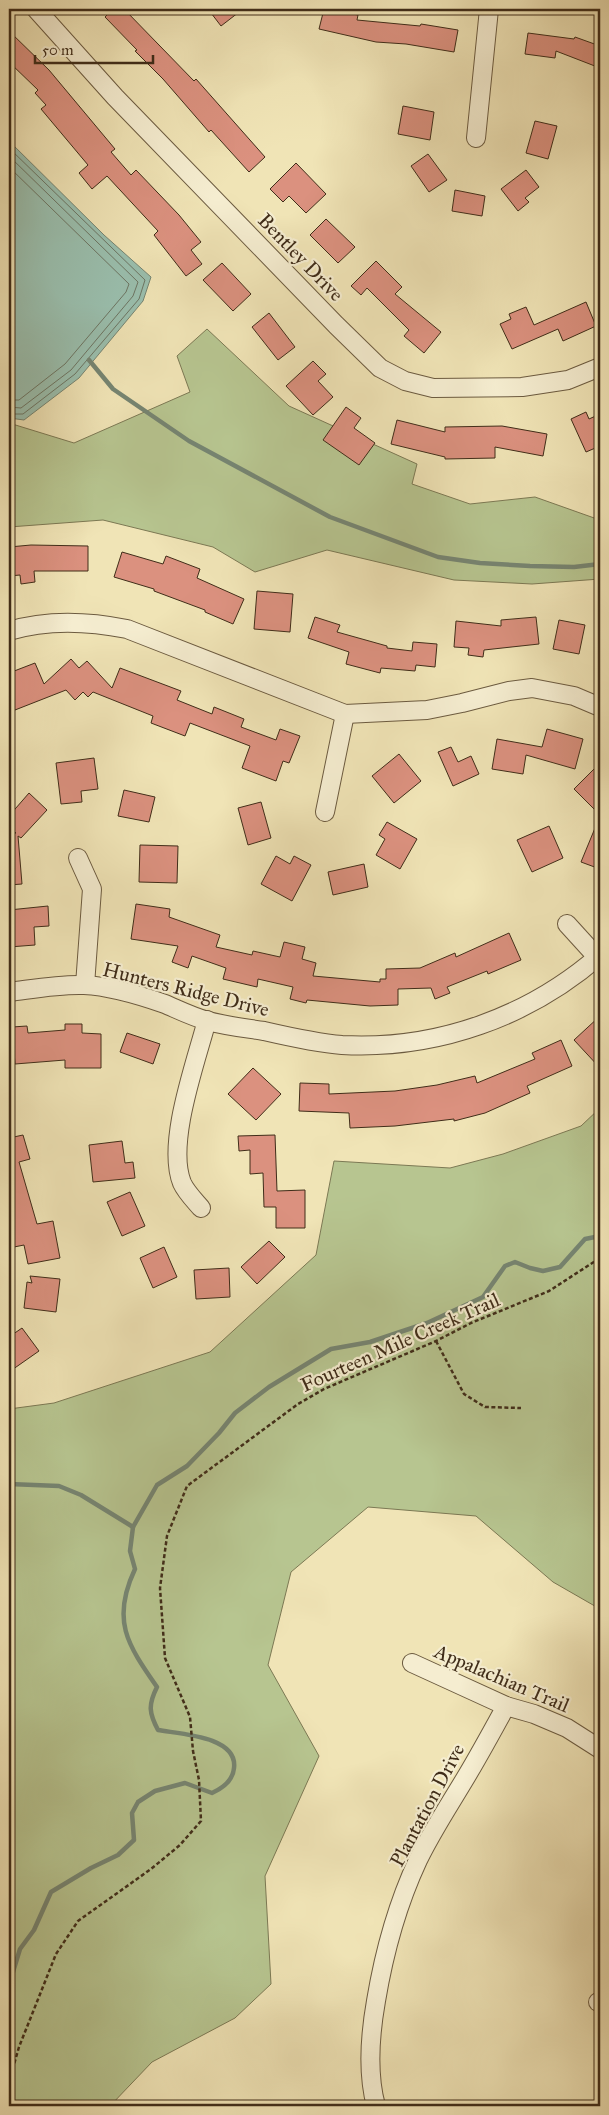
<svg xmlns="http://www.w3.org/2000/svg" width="609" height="2115" font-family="'IM FELL Great Primer',serif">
<rect width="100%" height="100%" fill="#f0e4b6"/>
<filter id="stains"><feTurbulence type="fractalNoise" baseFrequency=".004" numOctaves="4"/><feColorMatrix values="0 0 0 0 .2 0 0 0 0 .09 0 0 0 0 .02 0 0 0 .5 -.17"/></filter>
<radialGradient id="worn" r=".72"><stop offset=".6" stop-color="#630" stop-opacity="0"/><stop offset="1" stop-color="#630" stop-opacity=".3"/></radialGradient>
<!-- green -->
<g fill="#b7c590" stroke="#7c7954">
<path d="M207,329L289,406L417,464L412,484L470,504L535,497L597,519L600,518V579L532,584L454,580L327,550L255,572L213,547L103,520L9,527V423L74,443L190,392L177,356Z"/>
<path d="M600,1108V1609L553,1582L476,1516L368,1507L291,1572L268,1665L319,1756L265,1876L271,1984L235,2018L152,2062L110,2106H9V1409L54,1403L210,1352L316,1255L334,1161L450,1168L503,1154L581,1126Z"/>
</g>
<!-- water -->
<path fill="#9abfae" stroke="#768572" d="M9,141L104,235L151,277L143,301L79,378L24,420L9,418Z"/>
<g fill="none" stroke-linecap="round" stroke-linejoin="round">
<!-- shore -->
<g stroke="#6d7664" stroke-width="1">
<path d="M9,148L145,280L139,299L75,374L23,414H9"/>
<path d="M9,156L138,282L133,296L71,370L21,408L9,407"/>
<path d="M9,167L129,284L126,292L65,364L19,400H9"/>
</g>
<!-- stream -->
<g stroke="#768572" stroke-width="4.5">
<path d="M89,360L113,389L189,441L330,517L438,557L480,563L530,566L574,567L600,564"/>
<path d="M9,1484L59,1486L81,1495L133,1527"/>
<path d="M9,1985L20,1949L34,1930L51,1892L91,1868L118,1855L134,1840L132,1813L138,1802L155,1791L185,1783L212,1793C223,1788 233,1781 234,1768C238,1736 179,1734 158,1730C149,1713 148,1705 157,1687C127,1644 111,1620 135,1569L130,1551L133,1527L157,1485L187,1466L219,1433L235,1413L269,1387L331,1349L370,1342L427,1323L483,1297L505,1266L515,1262L530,1268L543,1271L560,1267L585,1239L600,1236"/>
</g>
</g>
<!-- building -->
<g fill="#db917f" stroke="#402d19">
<path d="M113,9H124L194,81L196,79L265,157L249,172L211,130L209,132L163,79L135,51L137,50L105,17Z"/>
<path d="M208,9H243L221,26Z"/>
<path d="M324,9L358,15L357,20L420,26L421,24L458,30L454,52L406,44L376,42L319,29Z"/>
<path d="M9,31L49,70L115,149L111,152L131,175L136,170L179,215L201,242L191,250L202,264L186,276L154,235L158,231L107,176L92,189L79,173L88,165L41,109L46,105L35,93L38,90L9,62Z"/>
<path d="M528,33L574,39L575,37L600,46V68L556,51L555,58L525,54Z"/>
<path d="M403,106L434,112L430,140L398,134Z"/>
<path d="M535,121L557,126L548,159L526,153Z"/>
<path d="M428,154L447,180L429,192L411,166Z"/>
<path d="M296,163L326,194L306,213L289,196L283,202L270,189Z"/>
<path d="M526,170L539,187L525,198L529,202L518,211L501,189Z"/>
<path d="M455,190L485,196L482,216L452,211Z"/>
<path d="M326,219L355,247L338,263L310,235Z"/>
<path d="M376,261L402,287L395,294L441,332L424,353L404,336L409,330L367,288L361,295L351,286Z"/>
<path d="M222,263L251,294L233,311L203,280Z"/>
<path d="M586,302L596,326L563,341L558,329L512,349L500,324L511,319L509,314L526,307L534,325Z"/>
<path d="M269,313L295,347L278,360L252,327Z"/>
<path d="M313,361L326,374L318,381L333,397L313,415L286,386Z"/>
<path d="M346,407L361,418L354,428L375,443L359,465L323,440Z"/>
<path d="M586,412L589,419L600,414V446L586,452L571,419Z"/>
<path d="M397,420L445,432V427L502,426L547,434L543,456L495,447V458L445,459V457L391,444Z"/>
<path d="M31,545L88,546V571H34L35,582L21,584L20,575L9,576V547Z"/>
<path d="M122,552L163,564L166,556L200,569L197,578L244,599L233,624L205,612V610L154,591V589L114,577Z"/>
<path d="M257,591L293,594L290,632L254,629Z"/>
<path d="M315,617L340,625L337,632L387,646V648L412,651L413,642L437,644L435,667L416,665L415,671L381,668L380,673L346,664L349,652L308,638Z"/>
<path d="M536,617L539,644L484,650L483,657L468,655L469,648L454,647L456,621L501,626V620Z"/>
<path d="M559,620L585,625L579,654L553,649Z"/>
<path d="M71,659L79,668L87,661L112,688L120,668L181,691L177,700L212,714L214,707L244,719L241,727L276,740L280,729L300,736L289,763L283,761L276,781L242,768L250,746L190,723L185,736L151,723L153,716L93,692L88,697L83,692L75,700L66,690L15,710L9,696V673L35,663L44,684Z"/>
<path d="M547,729L583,739L575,769L526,755L523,774L492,769L497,739L542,747Z"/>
<path d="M451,747L458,762L471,756L479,774L453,786L438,752Z"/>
<path d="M399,754L421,781L394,803L372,776Z"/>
<path d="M94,758L98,789L81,791L82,802L61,804L56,763Z"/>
<path d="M600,763V815L574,789Z"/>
<path d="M124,790L155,797L149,822L118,816Z"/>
<path d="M29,793L47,810L21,838L18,836L22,884L9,885V834L16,833L9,827V816Z"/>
<path d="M261,802L271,838L248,845L238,808Z"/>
<path d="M600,816V869L581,862Z"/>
<path d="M387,822L417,839L400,869L376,855L385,839L379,835Z"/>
<path d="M549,826L563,858L532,872L517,840Z"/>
<path d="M140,845L178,846L177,883L139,882Z"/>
<path d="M276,856L290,864L294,856L311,865L292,901L261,884Z"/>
<path d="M364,864L368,887L333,895L328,872Z"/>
<path d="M136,904L170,909L169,917L220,935L216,947L252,955L253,951L280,957L284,942L305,947L302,959L316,963L313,976L380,982V979H386V969L420,968L455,953L456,957L509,933L521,960L488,974L487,971L447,987L450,993L435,999L431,988L398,989V1005L370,1006L307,1000L306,1003L290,999L293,987L258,979L257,987L223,979L226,968L192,956L188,968L172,962L178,946L131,939Z"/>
<path d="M48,906L49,926L34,927L35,945L9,947V910Z"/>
<path d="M600,1016V1068L574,1040Z"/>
<path d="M65,1024H82V1033L101,1034V1068H65V1060L15,1064L12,1027L27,1026L28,1033L65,1030Z"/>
<path d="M127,1033L160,1044L153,1064L120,1052Z"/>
<path d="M561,1040L572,1066L527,1086L530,1093L485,1113L454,1121V1119L395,1126L350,1128L349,1113L299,1111L300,1083L329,1084V1094L395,1091L437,1085L475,1076L477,1083L535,1059L532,1053Z"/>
<path d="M253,1068L281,1094L256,1120L228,1094Z"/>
<path d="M23,1135L30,1159L19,1162L37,1224L53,1221L60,1258L28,1264L24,1245L14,1247L9,1220V1138Z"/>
<path d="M275,1135L277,1191L305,1190V1228H276V1207H264L263,1173L250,1174V1150L239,1151L238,1136Z"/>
<path d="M122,1141L125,1163L133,1162L135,1178L93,1182L89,1145Z"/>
<path d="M130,1192L145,1226L122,1236L107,1202Z"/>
<path d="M269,1241L285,1257L257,1284L241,1267Z"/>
<path d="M164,1247L177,1277L153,1288L140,1258Z"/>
<path d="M229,1268L230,1297L196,1299L194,1270Z"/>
<path d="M30,1276L60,1279L56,1312L24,1308L27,1282L32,1283Z"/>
<path d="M22,1328L39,1351L9,1372V1337Z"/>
</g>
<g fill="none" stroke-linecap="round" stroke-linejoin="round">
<!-- minor casing -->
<g stroke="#6c5b40" stroke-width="20">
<g id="minor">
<path d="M36,9L115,97L336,325L380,368L405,381L433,388L522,387L568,380L600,367"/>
<path d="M476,138L489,9"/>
<path d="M9,631C48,619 87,621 127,629L345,714L427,710L462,703L509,691L532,688L574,696L600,707"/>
<path d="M325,812L345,714"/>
<path d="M78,858L92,889L85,985"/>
<path d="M567,924L597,957"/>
<path d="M9,992C33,989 59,984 84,985C109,986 142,996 165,1004C179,1010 193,1017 208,1021C226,1026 245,1028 264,1031C290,1037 316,1043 342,1045C437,1050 529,1017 600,955"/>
<path d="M201,1208C195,1201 186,1192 182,1183C166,1143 196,1062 207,1020"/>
<path d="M412,1663L506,1706L534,1714L567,1728L600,1749"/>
<path d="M598,2002H600"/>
<path d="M376,2106C367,2073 370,2035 376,2001C384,1953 397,1905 418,1860C433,1829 452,1801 469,1772C482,1750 494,1728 506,1706"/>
</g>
</g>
<!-- path -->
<g stroke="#402d19" stroke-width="2.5" stroke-dasharray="4 2.5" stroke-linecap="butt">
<path d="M436,1341L464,1394L485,1407L521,1408"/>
<path d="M9,2082L19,2047L56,1954L78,1921L151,1869L180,1845L201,1821L199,1780L193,1751L190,1717L165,1658L160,1588L167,1536L187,1486L298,1404L324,1389L436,1341L471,1323L549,1291L600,1258"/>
</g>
<!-- minor -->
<use href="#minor" stroke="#f5edd0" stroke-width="18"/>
</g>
<g text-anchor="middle" stroke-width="4.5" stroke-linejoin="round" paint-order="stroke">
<!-- street labels -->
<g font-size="20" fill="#402d19" stroke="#f5edd0">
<text transform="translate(301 257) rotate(46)" y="7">Bentley Drive</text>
<text transform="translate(186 989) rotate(14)" y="7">Hunters Ridge Drive</text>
<text transform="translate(400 1342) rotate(-24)" y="7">Fourteen Mile Creek Trail</text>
<text transform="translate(502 1678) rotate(23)" y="7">Appalachian Trail</text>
<text transform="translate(427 1805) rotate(-62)" y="7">Plantation Drive</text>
</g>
</g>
<!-- margin -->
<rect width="609" height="2115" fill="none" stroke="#f0e4b6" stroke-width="30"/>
<rect x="10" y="10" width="589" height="2095" fill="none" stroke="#402d19" stroke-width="2.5"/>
<rect x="15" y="15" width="579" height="2085" fill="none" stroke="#402d19"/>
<!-- scale -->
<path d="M35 55v8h118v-8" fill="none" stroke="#402d19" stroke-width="2.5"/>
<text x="42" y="55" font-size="15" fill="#402d19" stroke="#f5edd0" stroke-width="4" paint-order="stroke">50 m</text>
<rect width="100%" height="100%" filter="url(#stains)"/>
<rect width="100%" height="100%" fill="url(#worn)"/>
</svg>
